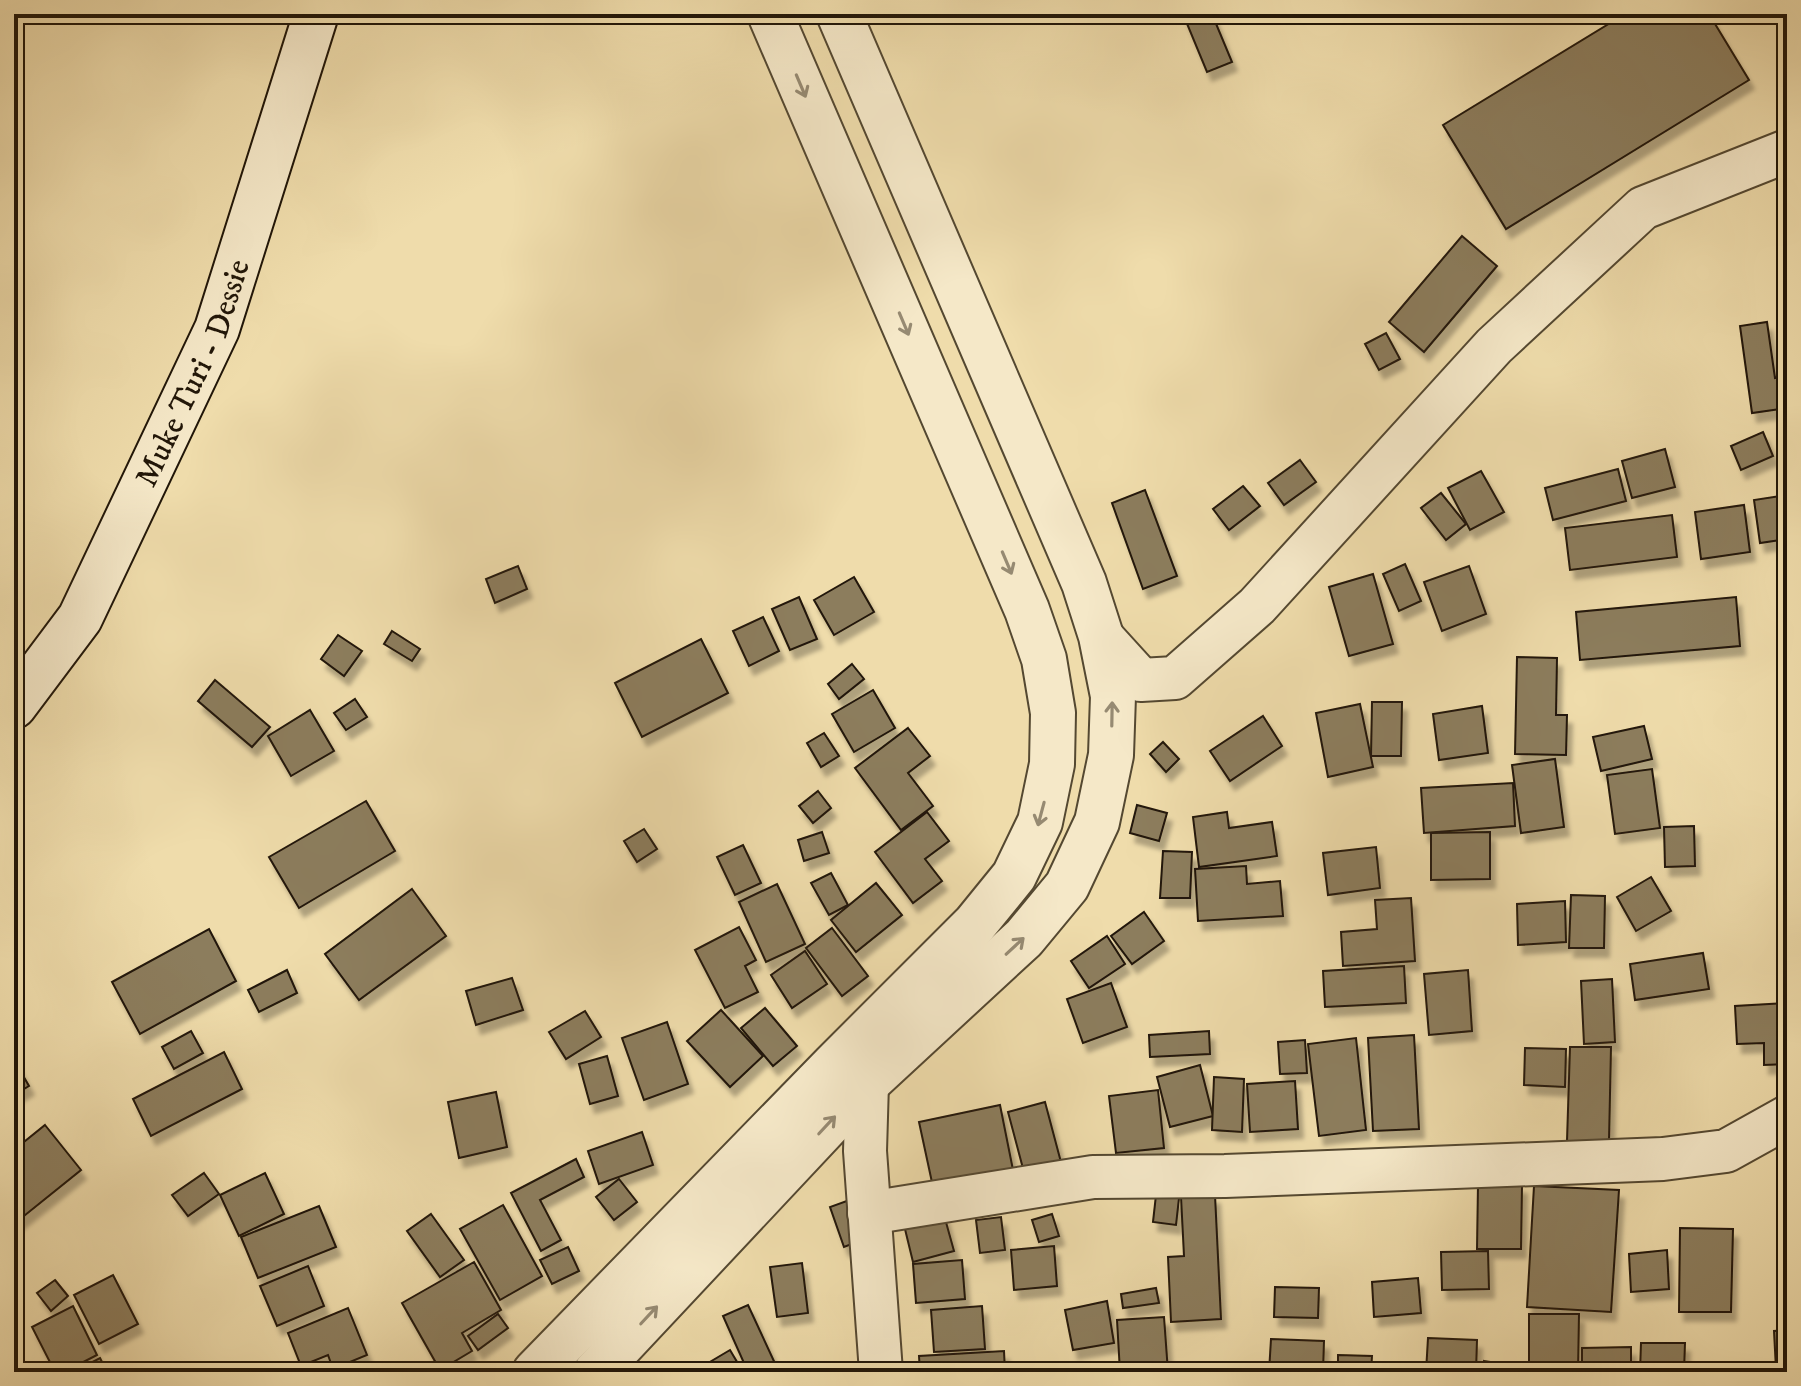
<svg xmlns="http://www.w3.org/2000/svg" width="1801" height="1386" font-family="'IM FELL DW Pica',serif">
<defs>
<filter id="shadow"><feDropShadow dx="5" dy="9" stdDeviation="2" flood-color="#0004"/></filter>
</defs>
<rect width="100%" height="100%" fill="#efdcab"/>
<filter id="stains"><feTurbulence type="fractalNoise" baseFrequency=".0025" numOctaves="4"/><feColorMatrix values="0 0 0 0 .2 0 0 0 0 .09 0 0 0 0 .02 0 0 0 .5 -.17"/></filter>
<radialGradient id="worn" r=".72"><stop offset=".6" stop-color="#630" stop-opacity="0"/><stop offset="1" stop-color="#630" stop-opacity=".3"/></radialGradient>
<!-- building -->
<g fill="#8c7d5d" stroke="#211608" stroke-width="2" filter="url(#shadow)">
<path d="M1183,14H1212L1232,62L1207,72Z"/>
<path d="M1625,14H1709L1749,80L1506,229L1443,125Z"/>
<path d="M1462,236L1497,266L1424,352L1389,322Z"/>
<path d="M1767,322L1775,378L1787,376V408L1752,413L1740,326Z"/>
<path d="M1386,333L1400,359L1379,370L1365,344Z"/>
<path d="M1763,432L1773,456L1741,470L1731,446Z"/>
<path d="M1665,449L1675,487L1632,498L1622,461Z"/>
<path d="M1300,460L1316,482L1284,505L1268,483Z"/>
<path d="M1618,469L1626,501L1553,520L1545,488Z"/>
<path d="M1481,471L1504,512L1470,530L1448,488Z"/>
<path d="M1243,486L1260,506L1229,530L1213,509Z"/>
<path d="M1145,490L1177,576L1143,589L1112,503Z"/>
<path d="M1441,493L1466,524L1446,540L1421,508Z"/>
<path d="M1787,495V539L1760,543L1754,500Z"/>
<path d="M1744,505L1750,552L1701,559L1695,512Z"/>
<path d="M1672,515L1677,557L1570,570L1565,528Z"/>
<path d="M1405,564L1421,601L1399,611L1383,574Z"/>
<path d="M518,566L527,589L495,603L486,579Z"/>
<path d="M1469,566L1486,614L1442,631L1424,582Z"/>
<path d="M1373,574L1393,644L1349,656L1329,587Z"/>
<path d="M854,577L874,612L834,635L814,600Z"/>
<path d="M799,597L817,639L790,650L772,609Z"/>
<path d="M1736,597L1740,646L1580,660L1576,612Z"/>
<path d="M763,617L779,651L749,666L733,631Z"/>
<path d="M392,631L420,649L412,661L384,644Z"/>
<path d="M338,635L362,651L344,676L321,659Z"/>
<path d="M701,639L728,693L642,737L615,683Z"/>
<path d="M1517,657L1557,658L1556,715H1567L1566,755L1515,754Z"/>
<path d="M852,664L864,679L839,699L828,684Z"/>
<path d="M215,680L270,727L252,747L198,701Z"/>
<path d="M873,690L895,728L854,752L832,714Z"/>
<path d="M355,699L367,717L346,730L334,713Z"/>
<path d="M1372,702H1402L1401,756H1371Z"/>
<path d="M1360,704L1373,767L1328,777L1316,713Z"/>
<path d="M1482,706L1488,753L1439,760L1433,714Z"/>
<path d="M310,710L334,751L291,776L268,736Z"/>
<path d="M1263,716L1282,746L1230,781L1210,751Z"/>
<path d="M1644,726L1652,759L1601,771L1593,737Z"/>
<path d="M908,728L930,756L908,773L933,806L901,830L855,768Z"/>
<path d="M824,733L839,756L821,767L807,743Z"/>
<path d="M1163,742L1179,759L1166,772L1150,754Z"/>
<path d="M1555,759L1564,827L1521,833L1512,765Z"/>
<path d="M1652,769L1660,828L1615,834L1607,775Z"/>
<path d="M1513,783L1515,826L1424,833L1421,788Z"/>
<path d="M818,791L831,808L813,823L799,806Z"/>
<path d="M366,801L395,851L299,908L269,857Z"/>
<path d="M1137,805L1167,813L1159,841L1130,833Z"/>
<path d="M927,812L949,841L925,859L942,881L913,903L875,852Z"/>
<path d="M1227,812L1229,828L1272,822L1277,856L1199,867L1193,817Z"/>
<path d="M1694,826L1695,866L1665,867L1664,827Z"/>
<path d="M644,829L657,849L637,862L624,841Z"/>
<path d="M822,832L829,853L804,861L798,840Z"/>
<path d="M1490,832V879L1431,880V833Z"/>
<path d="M743,845L761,883L735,895L717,857Z"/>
<path d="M1376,847L1380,888L1328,895L1323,853Z"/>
<path d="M1163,851L1192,852L1190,898H1160Z"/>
<path d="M1246,866L1247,884L1280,881L1283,916L1198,921L1195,869Z"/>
<path d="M831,873L848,905L829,915L811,883Z"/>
<path d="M1651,877L1671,911L1636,931L1617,897Z"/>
<path d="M876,883L902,915L856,952L831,920Z"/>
<path d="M777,884L805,944L766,962L739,902Z"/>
<path d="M412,889L446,936L359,1000L325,954Z"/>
<path d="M1571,895L1605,896L1604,948H1569Z"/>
<path d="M1411,898L1415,961L1343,966L1341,932L1377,929L1375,900Z"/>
<path d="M1565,901L1566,942L1518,945L1517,904Z"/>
<path d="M1144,912L1164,941L1132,964L1111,936Z"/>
<path d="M739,927L756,960L745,966L758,992L725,1008L695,950Z"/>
<path d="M832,928L868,976L842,996L806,948Z"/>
<path d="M209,929L236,981L140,1034L112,982Z"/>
<path d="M1107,936L1125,964L1089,988L1071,961Z"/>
<path d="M805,951L827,984L792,1008L771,975Z"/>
<path d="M1703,953L1709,989L1635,1000L1630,964Z"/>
<path d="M1404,966L1406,1003L1325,1007L1323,971Z"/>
<path d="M287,970L297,993L259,1012L248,990Z"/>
<path d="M1468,970L1472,1031L1429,1035L1424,974Z"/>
<path d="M512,978L523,1010L476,1025L466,991Z"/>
<path d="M1612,979L1615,1042L1584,1044L1581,981Z"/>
<path d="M1111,983L1127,1027L1083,1043L1067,999Z"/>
<path d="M1787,1003V1064L1764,1065V1043L1737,1044L1735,1006Z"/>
<path d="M765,1008L797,1046L773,1066L741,1028Z"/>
<path d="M721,1010L763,1056L730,1087L687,1041Z"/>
<path d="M585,1011L601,1037L566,1059L549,1032Z"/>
<path d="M667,1022L688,1084L644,1100L622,1038Z"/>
<path d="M191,1031L203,1053L174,1069L162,1047Z"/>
<path d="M1209,1031L1210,1054L1150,1057L1149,1035Z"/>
<path d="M1414,1035L1419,1129L1373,1131L1368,1038Z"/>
<path d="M1356,1038L1366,1130L1319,1136L1308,1044Z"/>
<path d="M1305,1040L1307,1073L1280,1074L1278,1042Z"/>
<path d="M1570,1047H1611L1609,1141H1567Z"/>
<path d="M1525,1048L1566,1049L1565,1087L1524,1085Z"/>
<path d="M224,1052L242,1089L151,1136L133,1099Z"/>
<path d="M607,1056L618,1096L590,1104L579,1064Z"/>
<path d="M14,1060L29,1086L14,1095Z"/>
<path d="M1200,1065L1213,1116L1170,1127L1157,1077Z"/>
<path d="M1214,1077L1244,1079L1242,1132L1212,1130Z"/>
<path d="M1295,1081L1298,1129L1250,1132L1247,1084Z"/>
<path d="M1158,1090L1164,1148L1116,1153L1109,1096Z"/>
<path d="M496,1092L507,1147L459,1158L448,1102Z"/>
<path d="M1045,1102L1062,1166L1025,1176L1008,1112Z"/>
<path d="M1000,1105L1013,1170L933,1187L919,1122Z"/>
<path d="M45,1125L81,1170L14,1224V1150Z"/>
<path d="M642,1132L653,1165L599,1184L588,1151Z"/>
<path d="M576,1159L584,1177L540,1200L561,1240L541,1251L511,1193Z"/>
<path d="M204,1173L219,1194L188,1216L172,1195Z"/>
<path d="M265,1173L284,1214L239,1236L220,1195Z"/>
<path d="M619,1179L637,1202L614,1220L596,1197Z"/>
<path d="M1478,1185H1522L1521,1249H1477Z"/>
<path d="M1534,1186L1619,1190L1611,1312L1527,1307Z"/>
<path d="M1156,1195L1179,1198L1176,1225L1153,1222Z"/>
<path d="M1215,1195L1221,1319L1171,1322L1168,1257L1184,1256L1181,1197Z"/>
<path d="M855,1198L870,1237L844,1247L830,1207Z"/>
<path d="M503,1205L542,1276L500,1300L460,1229Z"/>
<path d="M319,1206L336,1247L258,1278L241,1237Z"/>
<path d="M431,1214L464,1260L440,1277L407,1231Z"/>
<path d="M1052,1214L1059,1236L1039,1242L1032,1220Z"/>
<path d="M944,1215L954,1251L913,1262L904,1225Z"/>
<path d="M1001,1217L1005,1250L980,1253L976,1220Z"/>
<path d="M1680,1228L1733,1229L1731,1312H1679Z"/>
<path d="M1054,1246L1057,1286L1014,1290L1011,1250Z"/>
<path d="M568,1247L579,1271L552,1284L540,1260Z"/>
<path d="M1667,1250L1669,1289L1631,1292L1629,1254Z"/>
<path d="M1488,1251L1489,1289L1442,1290L1441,1252Z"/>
<path d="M962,1260L965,1299L916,1303L913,1264Z"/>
<path d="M474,1262L501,1310L462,1333L472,1351L440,1370L402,1303Z"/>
<path d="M802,1263L808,1313L777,1317L770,1267Z"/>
<path d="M308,1266L324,1306L277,1326L260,1286Z"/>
<path d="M113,1275L138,1324L99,1344L74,1295Z"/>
<path d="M1418,1278L1421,1313L1374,1317L1372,1282Z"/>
<path d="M55,1280L68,1296L51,1311L37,1293Z"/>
<path d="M1275,1287L1319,1288L1318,1318L1274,1317Z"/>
<path d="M1156,1288L1159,1303L1123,1308L1121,1294Z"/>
<path d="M1107,1301L1114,1343L1073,1350L1065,1310Z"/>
<path d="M748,1305L779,1372H748L723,1316Z"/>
<path d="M73,1306L97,1355L64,1372H55L32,1327Z"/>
<path d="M982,1306L985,1349L934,1352L931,1310Z"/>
<path d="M348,1308L367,1355L333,1369L328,1355L301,1366L288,1333Z"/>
<path d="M498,1314L508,1328L478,1350L468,1336Z"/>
<path d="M1529,1314H1579L1578,1372H1529Z"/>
<path d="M1164,1317L1168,1372H1120L1117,1320Z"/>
<path d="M1787,1330V1368L1776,1369L1774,1331Z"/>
<path d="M1428,1338L1477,1340L1476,1372H1426Z"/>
<path d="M1271,1339L1324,1341L1323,1372H1269Z"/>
<path d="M1641,1343H1685L1684,1372H1640Z"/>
<path d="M1631,1347V1372H1582V1348Z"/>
<path d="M730,1350L743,1372H693Z"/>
<path d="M1004,1351L1005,1372H920L919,1356Z"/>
<path d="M1338,1355L1372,1356L1371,1372H1338Z"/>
<path d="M100,1358L107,1372H73Z"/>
<path d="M1484,1361L1528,1368L1527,1372H1482Z"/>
</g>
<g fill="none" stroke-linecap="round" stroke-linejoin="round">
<!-- minor casing -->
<g stroke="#544831" stroke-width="46">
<g id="minor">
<path d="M1101,636L1141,680L1175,678L1257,606L1494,346L1643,208L1787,151"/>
<path d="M867,1083L865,1151L881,1372"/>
<path d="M869,1213L1093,1177L1225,1176L1663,1159L1726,1151L1787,1117"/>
</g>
</g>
<!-- tertiary casing -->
<g stroke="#544831" stroke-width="48">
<g id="tertiary">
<path d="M535,1372L834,1065L975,924L1014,876L1040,822L1052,764L1053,713L1044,659L1027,610L770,14"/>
<path d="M596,1372L867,1083L1024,938L1067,886L1097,822L1111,755L1113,696L1101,636L1084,583L839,14"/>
</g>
</g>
<!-- secondary casing -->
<g stroke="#211608" stroke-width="48">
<g id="secondary">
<path id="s1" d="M14,706L80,618L217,329L316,14"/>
</g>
</g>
<!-- minor -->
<use href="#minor" stroke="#f5e8c8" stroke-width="42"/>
<!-- tertiary -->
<use href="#tertiary" stroke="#f5e8c8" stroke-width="44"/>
<!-- secondary -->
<use href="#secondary" stroke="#f5e8c8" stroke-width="44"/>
</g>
<!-- one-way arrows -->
<defs><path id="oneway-shaft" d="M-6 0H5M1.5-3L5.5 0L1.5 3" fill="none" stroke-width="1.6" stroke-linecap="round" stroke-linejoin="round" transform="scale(2)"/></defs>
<g stroke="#968a72">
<use href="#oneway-shaft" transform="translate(801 86) rotate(67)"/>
<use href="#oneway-shaft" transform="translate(904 324) rotate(67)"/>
<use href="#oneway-shaft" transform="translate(1007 563) rotate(67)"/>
<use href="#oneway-shaft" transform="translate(1112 714) rotate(-89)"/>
<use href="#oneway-shaft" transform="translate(1041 814) rotate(105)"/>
<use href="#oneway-shaft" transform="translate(1015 946) rotate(-43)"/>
<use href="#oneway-shaft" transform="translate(827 1125) rotate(-47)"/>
<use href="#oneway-shaft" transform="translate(649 1315) rotate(-47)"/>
</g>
<g text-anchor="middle" stroke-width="8" stroke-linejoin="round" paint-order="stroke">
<!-- street labels -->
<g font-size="32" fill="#211608" stroke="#f5e8c8">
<text dy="11" stroke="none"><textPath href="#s1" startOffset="380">Muke Turi - Dessie</textPath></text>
</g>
</g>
<!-- margin -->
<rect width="1801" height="1386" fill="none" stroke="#efdcab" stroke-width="48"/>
<rect x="16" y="16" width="1769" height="1354" fill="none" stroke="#211608" stroke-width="4"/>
<rect x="24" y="24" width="1753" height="1338" fill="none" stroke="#211608" stroke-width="2"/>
<rect width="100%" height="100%" filter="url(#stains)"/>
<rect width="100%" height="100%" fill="url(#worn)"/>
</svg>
